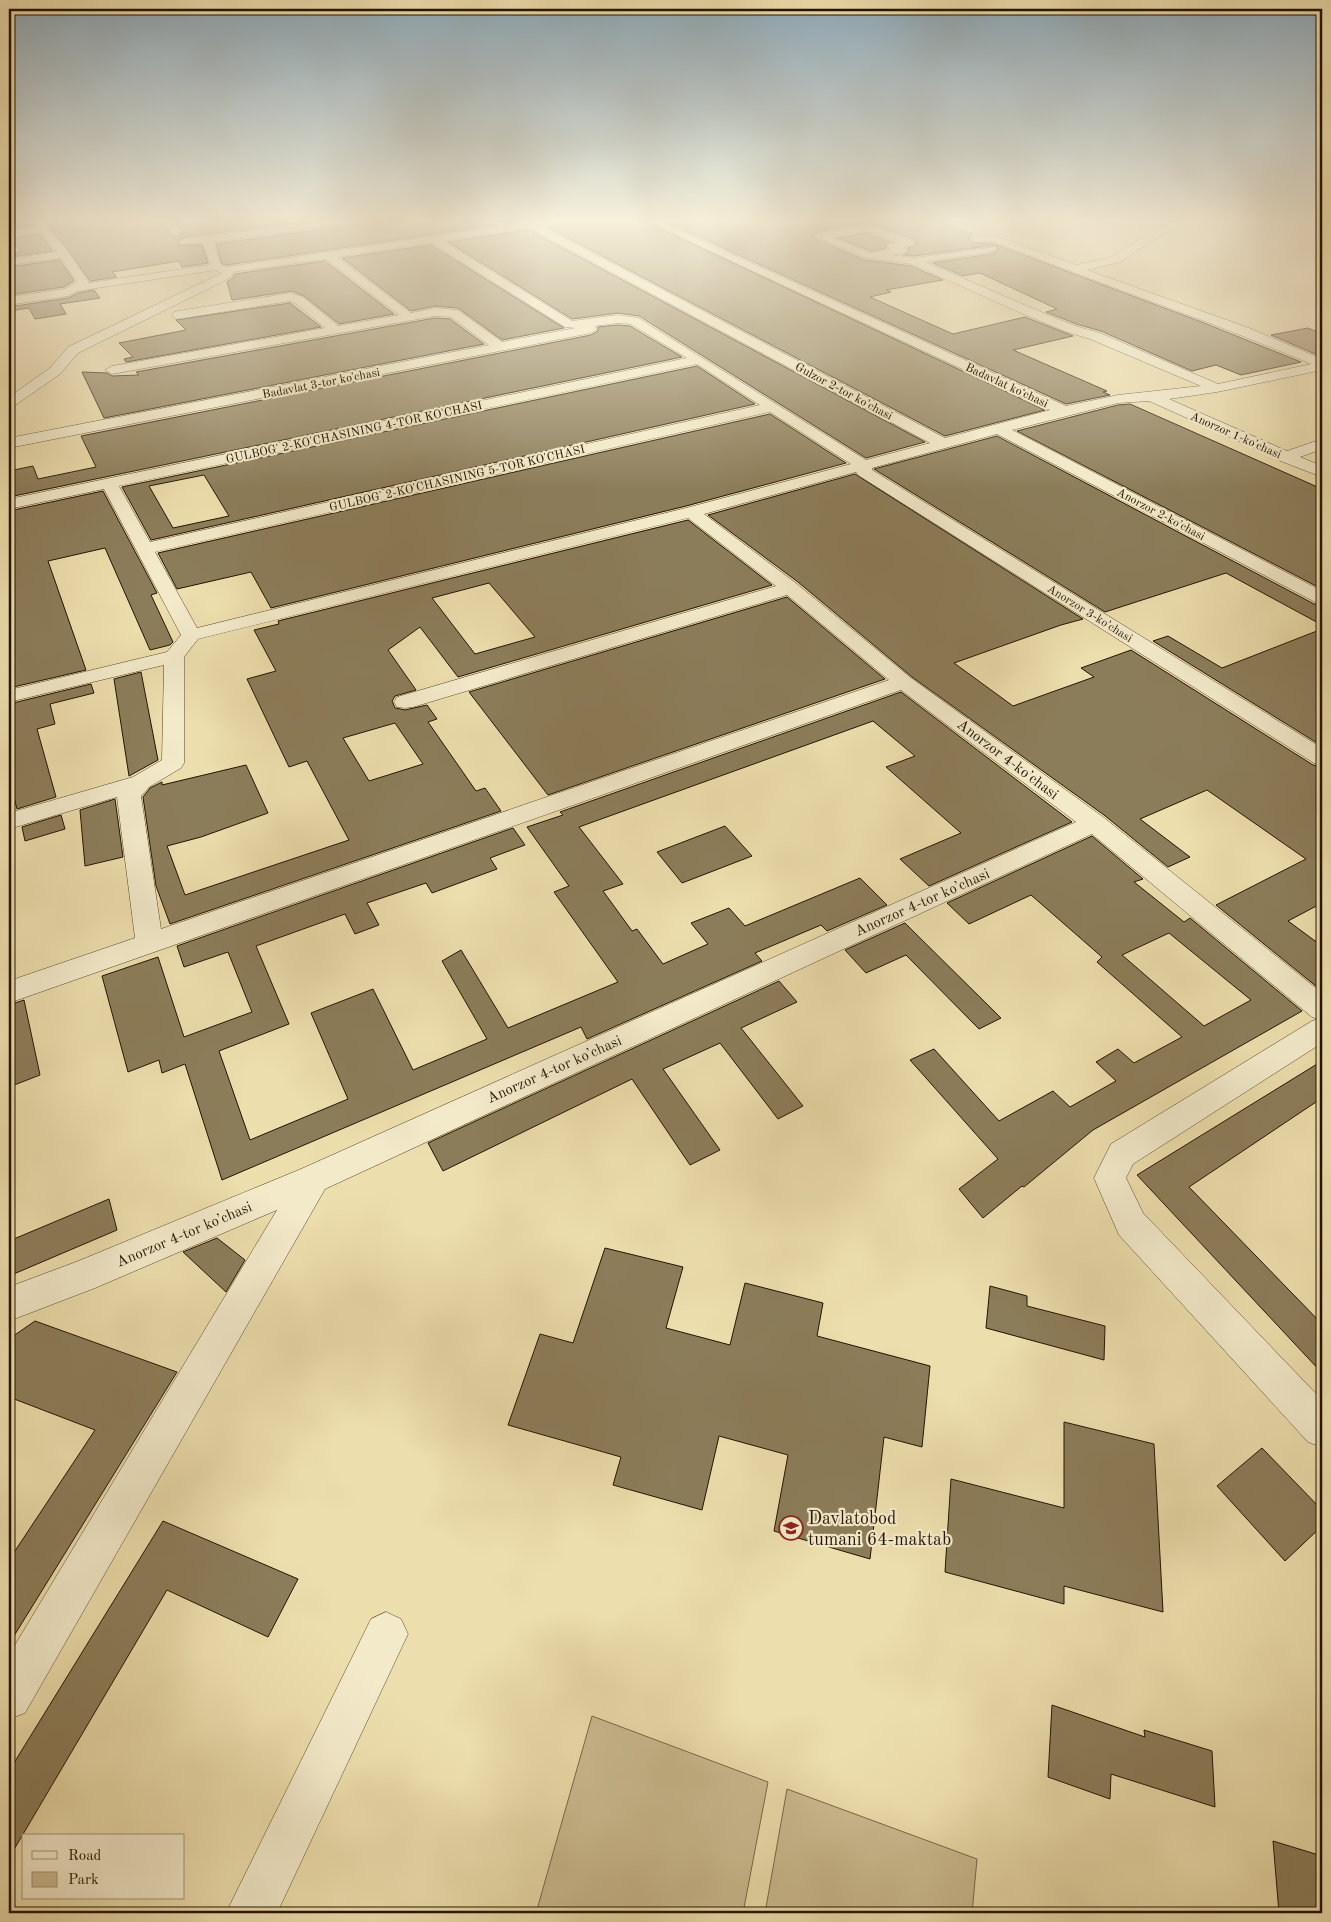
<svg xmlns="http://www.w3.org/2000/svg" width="1331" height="1922" font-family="'Old Standard TT',serif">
<rect width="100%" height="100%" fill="#eddead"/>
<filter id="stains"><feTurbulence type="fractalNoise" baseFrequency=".004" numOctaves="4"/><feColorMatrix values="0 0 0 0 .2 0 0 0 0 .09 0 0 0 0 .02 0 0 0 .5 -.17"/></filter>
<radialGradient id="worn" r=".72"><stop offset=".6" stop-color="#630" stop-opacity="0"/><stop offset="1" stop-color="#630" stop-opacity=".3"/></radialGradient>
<!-- green -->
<g fill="#cbbb90" stroke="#776748">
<path d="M592,1716L768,1782L743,1913H536Z"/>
<path d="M787,1789L977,1859L972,1913H765Z"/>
</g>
<!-- building -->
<g fill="#8c7d5a" stroke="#231300" fill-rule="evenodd">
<path d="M10,221H30L33,226L15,228Z"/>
<path d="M44,221H159L172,235L177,237L184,232L175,221H307L185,237L178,241L179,245H202L208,263L182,267L179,261L112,272L117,277L90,281L69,251Z"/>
<path d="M353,221H523L227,265L222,264L216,244L346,226Z"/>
<path d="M556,221H644L1045,410L945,436L547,227L555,225Z"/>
<path d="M664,221H940L973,234L968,239L974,243L994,244L1199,321L1301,362L1241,375L1216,365L1192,371L1101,331L1076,324L1046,312L1057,309L980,273L963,276L933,263L991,254L998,250L996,245L914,256L903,255L908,253V248L915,246L916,242L914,239L867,223L819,231L812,235L813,238L865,260L911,266L943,280L886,290L891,292L870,297L953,334L1025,317L1073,336L1013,350L1107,391L1103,392L1110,395L1066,404Z"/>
<path d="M529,230L925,442L866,458L639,316L618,313L572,319L448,242Z"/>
<path d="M866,233L890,242L886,243V248L871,251L838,238Z"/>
<path d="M40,234L53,251L9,257V254L21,252L11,239Z"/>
<path d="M431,245L564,328L502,340L458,308L435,306L411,311L342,258Z"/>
<path d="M60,260L74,281L64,287L9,295V267Z"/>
<path d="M325,261L394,314L339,324L304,296L292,291L232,300L227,282L233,278L235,274Z"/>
<path d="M94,290L100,298L60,304L66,314L35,319L29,308L9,311V307L68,298L78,293Z"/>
<path d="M290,303L321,327L126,362L124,359L133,357L119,343L186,330L176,320Z"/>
<path d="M435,318L450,319L484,344L104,418L82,372L107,373L112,376L139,375L136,372Z"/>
<path d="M618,325L630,326L682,357L9,497V471L33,466L38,479L96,467L81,436L591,335L598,331V327Z"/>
<path d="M1308,328L1322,334V357L1271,335Z"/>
<path d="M697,366L755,404L151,540L122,487ZM204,475L229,516L173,528L149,486Z"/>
<path d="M1130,404L1322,489V589L1017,431L1118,405Z"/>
<path d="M770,414L846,463L686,506L271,608L251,572L177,589L158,553Z"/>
<path d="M997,436L1314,604L1322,606V625L1226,573L1105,612L874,469Z"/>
<path d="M855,474L1083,619L1061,625L954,663L1013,706L1094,677L1081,668L1131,650L1313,765L1322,767V903L1288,921L1322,946V991L1216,905L1306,859L1207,790L1140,819L1190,857L1168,867L1104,815L912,677L798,582L708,515Z"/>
<path d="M103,491L157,593L151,595L173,642L170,645L150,650L105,548L48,561L86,670L9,688V511Z"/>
<path d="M688,520L772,585L458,677L420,627L388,650L416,690L395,696L392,701L395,708L405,710L427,705L437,719L428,722L476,791L485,788L501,811L170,924L156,886L143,797L150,788L162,782V785L246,765L268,813L201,837L167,846L185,895L349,840L307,761L289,767L247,679L276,671L254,630L279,624L278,621ZM489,583L535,637L475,654L432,598ZM395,723L423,764L369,781L343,738Z"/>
<path d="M787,597L885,679L548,795L469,692Z"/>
<path d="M1322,629V746L1153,641L1168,636L1222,668Z"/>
<path d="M141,672L158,760L129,776L114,679Z"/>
<path d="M91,684L94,693L50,704L55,724L37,729L56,797L17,809L9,777V704Z"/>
<path d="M901,692L1072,822L929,886L900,859L961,833L886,767L915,756L873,721L579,827L623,884L603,891L632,931L637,929L663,964L708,944L691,923L729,908L745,926L860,878L887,905L827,931L821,925L755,953L762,961L587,1039L581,1027L222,1180L185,1064L162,1073L159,1060L128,1072L102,976L158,957L184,1037L252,1012L228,952L184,967L177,946L513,828L525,845L490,858L497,869L432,893L426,883L367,903L379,925L355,934L345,914L256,946L289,1024L219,1051L250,1140L348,1099L311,1013L373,989L413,1070L487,1039L442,961L461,950L508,1028L618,982L554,892L569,886L527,827L563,815L560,812Z"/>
<path d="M115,799L123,857L85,866L80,810Z"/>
<path d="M61,815L65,829L25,841L22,827Z"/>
<path d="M725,826L752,856L682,883L657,852Z"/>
<path d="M1092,836L1143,879L1134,882L1184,922L1190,918L1302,1011L1093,1130L1024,1187L1022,1186L983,1218L959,1189L998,1159L910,1060L934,1049L999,1121L1053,1091L1070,1107L1116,1081L1096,1062L1118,1049L1134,1063L1182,1037L1097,962L1102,957L1031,895L969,924L947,903ZM1169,933L1251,1000L1204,1026L1122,955Z"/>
<path d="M905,923L914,932L1001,1018L979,1029L906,955L866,973L845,950Z"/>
<path d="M779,981L797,1002L741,1028L803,1106L778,1119L720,1043L663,1069L720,1150L690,1165L632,1079L443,1171L428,1143Z"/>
<path d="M24,1000L40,1075L9,1087V1005Z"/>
<path d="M1322,1061V1098L1189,1187L1322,1324V1373L1137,1175Z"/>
<path d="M109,1199L117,1230L9,1276V1241Z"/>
<path d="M217,1238L245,1260L226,1292L183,1252Z"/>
<path d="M605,1248L683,1267L666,1328L730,1345L745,1283L823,1303L817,1336L930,1366L922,1447L884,1437L870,1559L774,1531L788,1455L719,1436L702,1510L613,1485L621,1457L508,1425L540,1334L573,1343Z"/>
<path d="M990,1286L1027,1296V1306L1105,1326L1104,1360L986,1328Z"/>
<path d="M35,1321L177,1372L9,1644V1560L95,1430L9,1397V1339Z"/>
<path d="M1064,1422L1154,1444L1163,1612L1064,1586V1604L945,1572L951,1479L1064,1508Z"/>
<path d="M1262,1448L1322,1510V1526L1285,1561L1217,1486Z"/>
<path d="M163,1521L298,1579L268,1637L167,1590L9,1858V1771Z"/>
<path d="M1052,1705L1145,1737L1144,1730L1212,1751L1215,1807L1111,1774L1110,1799L1048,1777Z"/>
<path d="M1273,1841L1322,1856V1913H1279Z"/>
</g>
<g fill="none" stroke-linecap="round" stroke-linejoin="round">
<!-- minor casing -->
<g stroke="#56462b" stroke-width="1">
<g id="minor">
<path d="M32,221H42L68,252L89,283L210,265L203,243L181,244L180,242L185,239L322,221H351L346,224L213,242L221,265L227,267L536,221H554V224L541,226L945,438L1050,410L646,221H659L1066,406L1118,395L1201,386L1090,339L1067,332L1021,313L912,264L866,258L814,236L819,233L867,225L913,241L914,243L913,245L904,247L907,250L906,252L892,255L914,258L995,247L996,249L991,252L926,262L1029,307L1075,326L1100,333L1218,384L1311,364C1213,322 1113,288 1013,249L994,242L975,241L970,238L975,235L999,237L1076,265L1112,257L1158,228L1177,221H1191L1166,232L1120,262L1087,270L1249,328L1322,359V370L1217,392L1169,399L1287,451L1322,439V449L1300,457L1322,466V477L1278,460L1277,458L1149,401L1118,403L1012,430L1322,591V604L1315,602L997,434L872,468V470L1322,748V765L1314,763L858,475L856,472L704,514L797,584L911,678L1103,817L1322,993V1043L1133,1164L1126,1178L1143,1213L1322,1400V1447L1308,1442L1119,1235L1094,1178L1111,1144L1312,1021L1318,1019L1312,1017L1092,834L325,1189L25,1713L9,1719V1655L277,1210L95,1288L9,1321V1287L76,1262L301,1169L1076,822L901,690L9,1003V981L135,938L117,797L9,829V813L133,777L162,760L164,665L9,702V690L167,652L181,635L104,489L9,509V499L687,358L631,324L618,323L595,326L597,329L591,333L9,448V438L489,345L451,317L435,316L112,374L105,370L112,366L325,328L295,303L290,301L178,319L174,318L172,315L174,312L178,311L291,293L303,297L338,326L399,315L326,259L233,272L232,276L226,280L78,353L60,374L14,406L9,407V397L50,368L68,347L222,273L216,270L77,291L68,296L9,305V297L65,289L77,282L61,258L9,265V259L57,252L41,232L9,237V231L36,227ZM529,228L930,443L866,460L638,318L618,315L572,321L443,241ZM866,231L896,242L888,244L887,246L890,249L871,253L831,237ZM431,243L565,327L575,328L502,342L458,310L435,308L411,313L337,257ZM697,364L760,405L150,542L119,486ZM770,412L851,464L686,508L197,628L155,552ZM688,518L776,586L397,697L394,702L397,707L405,708L413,707L787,595L889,680L161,929L141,796L149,787L181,768L184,763V657L198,639Z"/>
<path d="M161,221H172L182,232L177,235L173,234Z"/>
<path d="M386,1612L401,1619L408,1634L277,1913H226L371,1619Z"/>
</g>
</g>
<!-- minor -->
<use href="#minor" fill="#f3eaca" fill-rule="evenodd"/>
</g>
<!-- sky -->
<linearGradient id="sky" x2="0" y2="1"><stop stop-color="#8ea9b9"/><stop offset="0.45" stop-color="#f7f0da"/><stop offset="1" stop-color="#f7f0da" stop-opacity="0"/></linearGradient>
<rect width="1331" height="490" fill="url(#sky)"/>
<!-- icons -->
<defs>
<g id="school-ring" transform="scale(1.25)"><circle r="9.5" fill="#f3eaca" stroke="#8f2418" stroke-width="1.5"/><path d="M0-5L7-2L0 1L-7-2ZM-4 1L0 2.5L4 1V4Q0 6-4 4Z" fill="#8f2418"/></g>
</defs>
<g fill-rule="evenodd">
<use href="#school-ring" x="791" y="1528"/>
</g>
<g text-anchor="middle" stroke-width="4.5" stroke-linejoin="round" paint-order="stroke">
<!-- far-street labels -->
<g font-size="12" fill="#231300" stroke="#f3eaca">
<text transform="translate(321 383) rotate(-11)" y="4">Badavlat 3-tor koʼchasi</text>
<text transform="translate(1007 385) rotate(25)" y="4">Badavlat koʻchasi</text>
<text transform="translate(844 391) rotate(28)" y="4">Gulzor 2-tor koʼchasi</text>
<text transform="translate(354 432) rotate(-12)" y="4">GULBOG' 2-KO'CHASINING 4-TOR KO'CHASI</text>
<text transform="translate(1236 435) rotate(24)" y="4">Аnorzor 1-koʼchasi</text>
<text transform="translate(457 478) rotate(-13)" y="4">GULBOG' 2-KO'CHASINING 5-TOR KO'CHASI</text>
<text transform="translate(1161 514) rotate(28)" y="4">Аnorzor 2-koʼchasi</text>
<text transform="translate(1090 613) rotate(32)" y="4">Аnorzor 3-koʼchasi</text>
</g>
<!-- street labels -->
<g font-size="15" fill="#231300" stroke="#f3eaca">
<text transform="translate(1008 759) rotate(37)" y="5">Аnorzor 4-koʼchasi</text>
<text transform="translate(922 902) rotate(-24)" y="5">Anorzor 4-tor koʼchasi</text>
<text transform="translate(554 1069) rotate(-24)" y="5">Anorzor 4-tor koʼchasi</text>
<text transform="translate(184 1234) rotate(-23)" y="5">Anorzor 4-tor koʼchasi</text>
</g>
<!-- near-poi labels -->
<g font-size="18" fill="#231300" stroke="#f3eaca" text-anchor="start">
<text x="808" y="1524">Davlatobod<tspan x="808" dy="21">tumani 64-maktab</tspan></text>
</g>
</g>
<!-- margin -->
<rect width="1331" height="1922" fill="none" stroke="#eddead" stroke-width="30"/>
<rect x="10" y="10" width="1311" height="1902" fill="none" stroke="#231300" stroke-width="2.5"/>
<rect x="15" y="15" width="1301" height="1892" fill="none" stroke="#231300"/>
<!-- legend -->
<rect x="22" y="1834" width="162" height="65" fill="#f3eaca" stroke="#a09479"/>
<rect x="32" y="1851" width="25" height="8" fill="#f3eaca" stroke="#a09479"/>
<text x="68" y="1860" font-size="15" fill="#231300">Road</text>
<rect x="32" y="1872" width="25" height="15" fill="#cbbb90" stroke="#a09479"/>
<text x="68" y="1884" font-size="15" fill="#231300">Park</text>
<rect width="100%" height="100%" filter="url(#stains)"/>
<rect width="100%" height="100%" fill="url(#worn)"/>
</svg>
